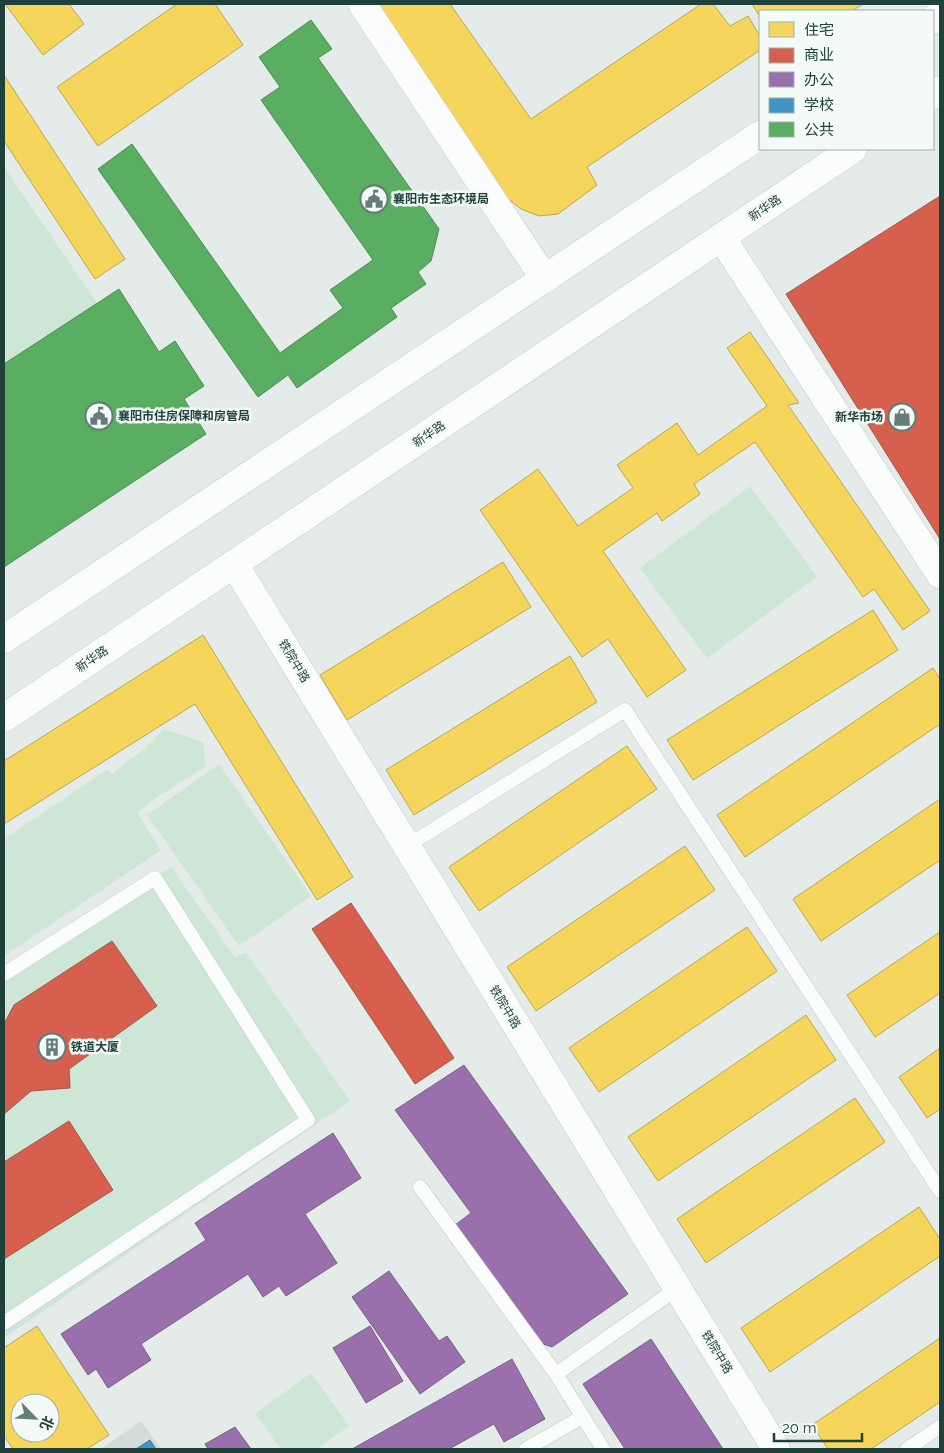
<svg xmlns="http://www.w3.org/2000/svg" width="944" height="1453" font-family="Raleway,'Noto Sans SC',sans-serif">
<rect width="100%" height="100%" fill="#e5ebe9"/>
<!-- built -->
<path fill="#d2ddd9" d="M141,1421L161,1449H101Z"/>
<!-- green -->
<g fill="#cde6d6">
<path d="M4,167L97,303L4,364Z"/>
<path d="M750,486L817,577L707,658L640,568Z"/>
<path d="M164,729L203,742L206,766L154,799L137,813L161,850L4,956V839L108,769L112,774L143,750Z"/>
<path d="M219,764L311,896L239,946L147,815Z"/>
<path d="M171,867L235,957L246,952L350,1101L4,1338V978Z"/>
<path d="M311,1373L349,1426L317,1449H281L255,1414Z"/>
</g>
<!-- homes -->
<g fill="#f6d55c" stroke="#b6a952" fill-rule="evenodd">
<path d="M5,4H69L84,24L43,55Z"/>
<path d="M177,4H215L243,45L98,146L57,87Z"/>
<path d="M378,4H450L531,119L701,4H713L730,26L748,16L760,36V50L587,167L597,185L558,214L539,216L521,209L507,198Z"/>
<path d="M752,4H863L852,11H760V17Z"/>
<path d="M4,75L125,259L95,279L4,141Z"/>
<path d="M750,332L799,403L788,405L930,611L903,630L874,589L863,597L755,442L694,484L700,494L662,521L657,513L603,551L686,670L647,697L608,639L582,657L480,510L538,469L578,526L633,488L617,465L677,423L698,455L767,406L727,348Z"/>
<path d="M503,562L531,607L347,720L320,675Z"/>
<path d="M873,610L898,650L693,780L667,740Z"/>
<path d="M203,635L353,877L317,900L195,704L4,824V761Z"/>
<path d="M570,656L597,702L414,815L386,770Z"/>
<path d="M933,668L940,679V724L745,857L717,815Z"/>
<path d="M627,746L657,789L479,911L449,867Z"/>
<path d="M940,799V860L821,941L793,899Z"/>
<path d="M685,846L715,890L536,1011L507,967Z"/>
<path d="M747,927L777,971L599,1092L569,1048Z"/>
<path d="M940,932V993L875,1037L847,995Z"/>
<path d="M806,1015L836,1060L658,1181L628,1137Z"/>
<path d="M940,1048V1109L927,1118L899,1077Z"/>
<path d="M855,1098L885,1142L706,1263L677,1219Z"/>
<path d="M919,1207L940,1239V1256L770,1372L741,1328Z"/>
<path d="M37,1326L109,1435L87,1449H13L4,1436V1348ZM20,1403H50V1433H20Z"/>
<path d="M940,1338V1402L871,1449H828L812,1425Z"/>
</g>
<!-- shops -->
<g fill="#d6604d" stroke="#9f5748">
<path d="M940,196V539L786,294Z"/>
<path d="M351,903L454,1058L415,1084L312,929Z"/>
<path d="M112,941L157,1006L69,1069L70,1088L31,1091L4,1114V1024L14,1005Z"/>
<path d="M69,1121L113,1190L4,1259V1162Z"/>
</g>
<!-- offices -->
<g fill="#9970ab" stroke="#756289">
<path d="M464,1065L628,1294L552,1347L534,1341L455,1225L471,1213L395,1110Z"/>
<path d="M333,1133L361,1178L305,1214L337,1263L286,1296L279,1286L263,1297L248,1274L141,1344L151,1360L108,1388L96,1369L88,1375L61,1334L206,1240L195,1223Z"/>
<path d="M389,1271L439,1341L447,1336L465,1362L420,1394L352,1297Z"/>
<path d="M370,1326L403,1381L366,1403L333,1348Z"/>
<path d="M651,1339L723,1449H625L583,1384Z"/>
<path d="M512,1359L545,1419L504,1442L494,1424L449,1449H352Z"/>
<path d="M235,1427L251,1449H208L205,1444Z"/>
</g>
<!-- schools -->
<path fill="#4393c3" stroke="#387a9a" d="M150,1440L156,1449H136Z"/>
<!-- public -->
<g fill="#5aae61" stroke="#498d56">
<path d="M311,20L332,49L318,58L439,229L431,261L418,272L426,284L391,308L397,317L297,388L288,375L258,397L98,169L132,144L280,353L343,308L330,290L373,260L261,100L280,87L259,57Z"/>
<path d="M119,289L159,352L175,341L204,386L184,399L206,434L4,567V364Z"/>
</g>
<g fill="none" stroke-linecap="round" stroke-linejoin="round">
<!-- lane casing -->
<g stroke="#c2c8c6" stroke-width="15">
<g id="lane">
<path d="M407,846L625,710L940,1191"/>
<path d="M4,974L155,878L308,1120L4,1323"/>
<path d="M420,1187L556,1374"/>
<path d="M526,1449L582,1417"/>
<path d="M603,1449L556,1374L678,1288"/>
<path d="M907,1449L940,1427"/>
</g>
</g>
<!-- street casing -->
<g stroke="#c2c8c6" stroke-width="29">
<g id="street">
<path d="M362,4L545,279"/>
<path d="M721,237L940,574"/>
<path d="M234,564L776,1449"/>
</g>
</g>
<!-- secondary casing -->
<g stroke="#c0c9c6" stroke-width="29">
<g id="secondary">
<path d="M933,20L940,15"/>
<path d="M933,95L940,90"/>
<path d="M4,639L760,135"/>
<path d="M4,718L853,149"/>
</g>
</g>
<!-- lane -->
<use href="#lane" stroke="#fbfcfc" stroke-width="14"/>
<!-- street -->
<use href="#street" stroke="#fbfcfc" stroke-width="28"/>
<!-- secondary -->
<use href="#secondary" stroke="#fbfcfc" stroke-width="28"/>
</g>
<!-- icons -->
<defs>
<g id="civic-ring" transform="scale(1.4375)"><circle r="9.5" fill="#f3faf7" stroke="#657c78" stroke-width="1.5"/><path d="M-.6-6.5H3V-4.5H.6V-3L4-1V1h2V6H-6V1h2V-1L-.6-3ZM-1.2 2.5V6h2.4V2.5Z" fill="#657c78"/></g>
<g id="shop-ring" transform="scale(1.4375)"><circle r="9.5" fill="#f3faf7" stroke="#657c78" stroke-width="1.5"/><path d="M-5-2.5h2.3a2.7 3.5 0 0 1 5.4 0H5L5.5 6h-11ZM-1.5-2.5h3a1.5 2.3 0 0 0-3 0Z" fill="#657c78"/></g>
<g id="building-ring" transform="scale(1.4375)"><circle r="9.5" fill="#f3faf7" stroke="#657c78" stroke-width="1.5"/><path d="M-4-6H4V6H1V3H-1V6H-4ZM-2.5-4.3h1.7v1.8h-1.7ZM.8-4.3h1.7v1.8H.8ZM-2.5-1h1.7V.8h-1.7ZM.8-1h1.7V.8H.8Z" fill="#657c78"/></g>
</defs>
<g fill-rule="evenodd">
<use href="#civic-ring" x="374" y="199"/>
<use href="#civic-ring" x="99" y="416"/>
<use href="#shop-ring" x="902" y="417"/>
<use href="#building-ring" x="52" y="1047"/>
</g>
<g text-anchor="middle" stroke-width="5" stroke-linejoin="round" paint-order="stroke">
<!-- poi labels -->
<g font-size="12" font-weight="bold" fill="#20413b" stroke="#f3faf7" text-anchor="start">
<text x="393" y="203">襄阳市生态环境局</text>
<text x="118" y="420">襄阳市住房保障和房管局</text>
<text x="883" y="421" text-anchor="end">新华市场</text>
<text x="71" y="1051">铁道大厦</text>
</g>
<!-- street labels -->
<g font-size="12" fill="#20413b" stroke="#f3faf7">
<text transform="translate(765 208) rotate(-34)" y="4">新华路</text>
<text transform="translate(429 434) rotate(-34)" y="4">新华路</text>
<text transform="translate(92 659) rotate(-34)" y="4">新华路</text>
<text transform="translate(294 661) rotate(59)" y="4">铁院中路</text>
<text transform="translate(505 1007) rotate(59)" y="4">铁院中路</text>
<text transform="translate(717 1352) rotate(59)" y="4">铁院中路</text>
</g>
</g>
<!-- border -->
<rect width="944" height="1453" fill="none" stroke="#20413b" stroke-width="10"/>
<!-- legend -->
<rect x="759" y="10" width="175" height="140" fill="#f3faf7" stroke="#9fb0ac"/>
<rect x="769" y="22" width="25" height="15" fill="#f6d55c" stroke="#9fb0ac"/>
<text x="804" y="35" font-size="15" fill="#20413b">住宅</text>
<rect x="769" y="48" width="25" height="15" fill="#d6604d" stroke="#9fb0ac"/>
<text x="804" y="60" font-size="15" fill="#20413b">商业</text>
<rect x="769" y="72" width="25" height="15" fill="#9970ab" stroke="#9fb0ac"/>
<text x="804" y="85" font-size="15" fill="#20413b">办公</text>
<rect x="769" y="98" width="25" height="15" fill="#4393c3" stroke="#9fb0ac"/>
<text x="804" y="110" font-size="15" fill="#20413b">学校</text>
<rect x="769" y="122" width="25" height="15" fill="#5aae61" stroke="#9fb0ac"/>
<text x="804" y="135" font-size="15" fill="#20413b">公共</text>
<!-- north arrow -->
<g transform="translate(35 1418) rotate(114)"><circle r="24" fill="#f3faf7" stroke="#9fb0ac"/>
<path d="M0-4L9 19L0 12L-9 19Z" fill="#657c78"/>
<text y="-8" font-size="14" font-weight="bold" text-anchor="middle" fill="#20413b">北</text>
</g>
<!-- scale -->
<path d="M774 1433v8h88v-8" fill="none" stroke="#20413b" stroke-width="2.5"/>
<text x="782" y="1433" font-size="15" fill="#20413b" stroke="#f3faf7" stroke-width="4" paint-order="stroke">20 m</text>
</svg>
